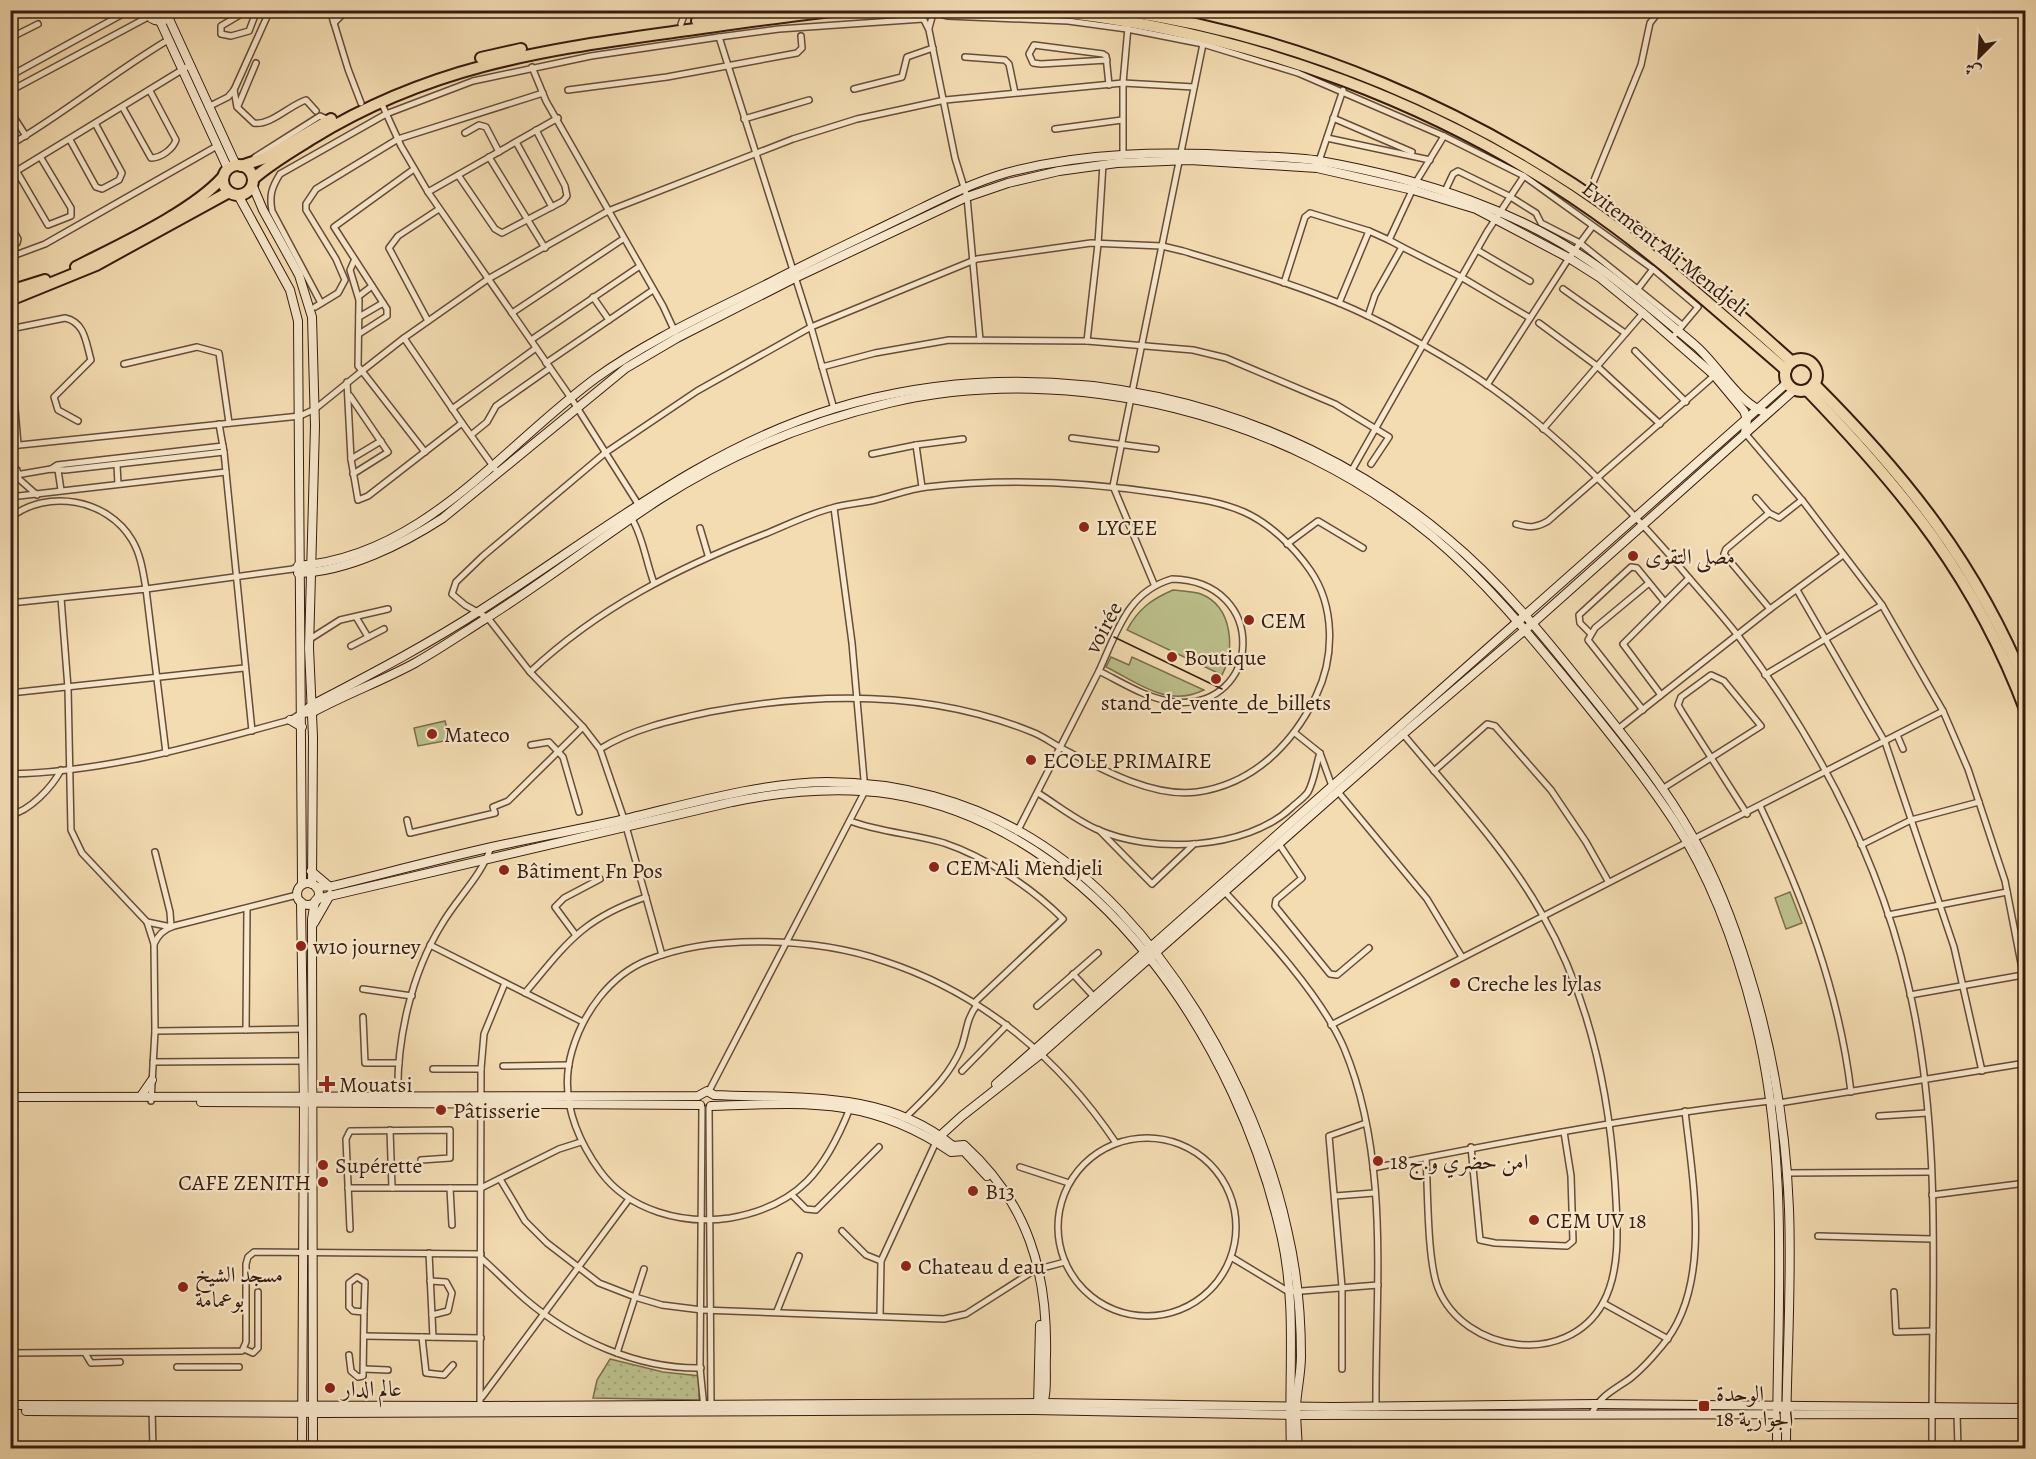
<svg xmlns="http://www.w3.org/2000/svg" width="2036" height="1459" font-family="Alegreya,Amiri,serif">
<defs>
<pattern id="grass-dots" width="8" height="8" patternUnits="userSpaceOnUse" patternTransform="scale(1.5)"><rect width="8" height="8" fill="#bcc08c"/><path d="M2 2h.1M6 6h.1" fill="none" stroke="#a2a478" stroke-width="1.8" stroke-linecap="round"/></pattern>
</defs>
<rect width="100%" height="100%" fill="#f4dcb2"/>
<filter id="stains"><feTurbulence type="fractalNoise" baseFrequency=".00333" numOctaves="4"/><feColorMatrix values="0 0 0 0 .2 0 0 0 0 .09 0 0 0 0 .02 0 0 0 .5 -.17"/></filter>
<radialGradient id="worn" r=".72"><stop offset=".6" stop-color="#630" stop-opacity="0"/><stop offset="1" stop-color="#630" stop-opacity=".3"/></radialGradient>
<!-- grass -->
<path fill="url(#grass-dots)" stroke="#796e4d" stroke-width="1.5" d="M610,1359L663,1372L700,1376L699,1400L593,1398L597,1380Z"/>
<!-- park -->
<g fill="#bcc08c" stroke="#796e4d" stroke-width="1.5">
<path d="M1173,590C1181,591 1193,591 1201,594C1233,607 1235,649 1222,675L1127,630C1138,609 1152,599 1173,590Z"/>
<path d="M1111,657L1129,665L1132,657L1204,690C1167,708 1139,683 1106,667Z"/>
<path d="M445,721L450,740L418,746L414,728Z"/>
<path d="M1790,892L1802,923L1786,929L1775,898Z"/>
</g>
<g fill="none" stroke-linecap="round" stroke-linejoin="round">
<!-- street casing -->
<g stroke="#664c37" stroke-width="8">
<g id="street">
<path d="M248,10L221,26V34L231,36L249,31L257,10"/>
<path d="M330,10L348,69L361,103"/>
<path d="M919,10L929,30L955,158L967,197L980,340"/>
<path d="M934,12L947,16L1068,21L1127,29L1203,44L1298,73L1444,136L1524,176L1653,269L1698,307L1672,338"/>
<path d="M334,23L347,10"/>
<path d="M681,24L686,10"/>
<path d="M929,28L934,10"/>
<path d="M719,37L811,327L834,409"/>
<path d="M10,38L38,24"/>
<path d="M965,57L1005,60L1009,64L1015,93"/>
<path d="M1107,60L1041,64L1033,63L1029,54L1034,45L1103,54L1106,56L1109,85"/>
<path d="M532,67L546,101L663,306L675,332"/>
<path d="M10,76L130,10"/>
<path d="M854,89L902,77L907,57L933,48"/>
<path d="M234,90L237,107L254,123C270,126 290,105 306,100L316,111"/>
<path d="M568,90L667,77L797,53L802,48L801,36"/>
<path d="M10,91L148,17"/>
<path d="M381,102L401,146L428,192L571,398L638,504"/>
<path d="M238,106L256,63"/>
<path d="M208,107L228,97L234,90L270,10"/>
<path d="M123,108L151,158C161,158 173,149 176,140L150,91"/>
<path d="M10,111L26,136"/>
<path d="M1333,118L1412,152"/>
<path d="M744,119L809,100"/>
<path d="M1055,129L1122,120"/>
<path d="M465,133L479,125L486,127L499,152"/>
<path d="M1327,138L1430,160"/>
<path d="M70,140L96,187L102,189L119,180L122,173L96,125"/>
<path d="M516,142L552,207"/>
<path d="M10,145C65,113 114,72 168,40"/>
<path d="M1123,154V83L1128,27"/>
<path d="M255,157L320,116L329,120"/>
<path d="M489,157L545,248"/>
<path d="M1318,164L1343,90"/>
<path d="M17,172L48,225L71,216V208L41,158"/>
<path d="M10,175L190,65"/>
<path d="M458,175L495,229L502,233L563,201L567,196L565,186L536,130"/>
<path d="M1445,191L1453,174L1458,171L1509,196L1536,213L1541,223L1580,243L1682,325"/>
<path d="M428,192L558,118"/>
<path d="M1588,195L1641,65L1650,23L1660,10"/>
<path d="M10,225L18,239L17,243L10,247"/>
<path d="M1402,247L1461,277L1530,318"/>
<path d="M1477,250L1530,281"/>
<path d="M10,257L45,244L217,146"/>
<path d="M1284,283L1305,217L1310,213L1369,231"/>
<path d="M1563,289L1625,333"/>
<path d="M1637,290L1653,269"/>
<path d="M359,296L372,286"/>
<path d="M593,297L609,320"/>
<path d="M321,303L272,211C269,195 272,187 280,174L386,114L473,81L591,56L719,37L779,29L923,19"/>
<path d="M1339,303L1369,231L1389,240"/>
<path d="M315,307L338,293L345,280L336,259L306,210V204L316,189L398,139L543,93"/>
<path d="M512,313L623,239"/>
<path d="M1368,316L1375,295L1402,247L1389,240L1416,182L1444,136"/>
<path d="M359,317L383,303"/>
<path d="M428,321L389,248L398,236L439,209"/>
<path d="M1539,323L1597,366L1660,424"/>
<path d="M10,329L65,318C85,322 86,343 91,360L54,397L58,410L78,421"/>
<path d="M359,334L387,316V309L334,227L414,169"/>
<path d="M404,338L488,279L608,211L793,139L857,119L945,100L1123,83L1194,87"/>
<path d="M531,340L640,266"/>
<path d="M1087,341L1193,350L1226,358L1335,404L1389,437L1371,464"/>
<path d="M10,348L18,445"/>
<path d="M1635,351L1686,402"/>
<path d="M546,363L653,290"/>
<path d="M124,364L197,347L219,353L229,423"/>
<path d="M822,367L875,353L949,340L1087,341L1098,244L1103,164"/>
<path d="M347,382L351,459L358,500L368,496L462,423L404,338L362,371L358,366L359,300L350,270L354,261"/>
<path d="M1487,385L1569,258L1592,227"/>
<path d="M350,396L388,452L353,474"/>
<path d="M452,409L536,348"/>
<path d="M462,423L498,473"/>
<path d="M219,424L224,452L252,731"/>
<path d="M1543,429L1644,312"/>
<path d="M1745,433L1802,500L1882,605L1943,711L1968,769L2005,881L2026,989"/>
<path d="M471,435L487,422L496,406L550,368"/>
<path d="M1072,438L1156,449"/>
<path d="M916,445L922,487"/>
<path d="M10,446L300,416L315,409L362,371L425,452"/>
<path d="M872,454L916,445L963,439"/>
<path d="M351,459L381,441"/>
<path d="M117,465L118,484"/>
<path d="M51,469L57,465L223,446"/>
<path d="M17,470L19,479L37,495"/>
<path d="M58,470L61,490"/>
<path d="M1352,470L1487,232L1524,176"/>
<path d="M10,476L51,469L65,470L224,452"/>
<path d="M10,497L226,472"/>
<path d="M1769,513L1779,518L1802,500"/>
<path d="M10,518C47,488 108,499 132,540C141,555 143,572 146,589L293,569L298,566"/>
<path d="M632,519C643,537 646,562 654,583"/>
<path d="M1516,524C1529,528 1536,528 1548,521L1716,374"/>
<path d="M700,528L708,555"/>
<path d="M1287,544L1318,521L1363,548"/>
<path d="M1172,579C1270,581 1262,710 1175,702C1147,699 1123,683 1099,671C1117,632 1127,592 1172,579Z"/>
<path d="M1154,584L1113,486L1203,44"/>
<path d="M1797,590L1885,742L1954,947L1982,1071"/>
<path d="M61,598L68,688L71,830L82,853L147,922L154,944"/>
<path d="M10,603L146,589L166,753"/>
<path d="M1770,609L1843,555"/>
<path d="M356,617L368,637"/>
<path d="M1590,633L1580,623L1579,615L1631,567L1637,568L1664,601"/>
<path d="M310,639L340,620L388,609"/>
<path d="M351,646L384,629"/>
<path d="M530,672L488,618L465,605L452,594L456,582L483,556L605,453L697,391L811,327L977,259L1091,243L1162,246L1183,251C1230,265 1278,279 1324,297C1372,315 1418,341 1462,368C1543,419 1611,488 1674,560C1695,586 1719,611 1739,637C1816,740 1879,858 1908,984C1944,1135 1931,1294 1932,1448"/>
<path d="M1765,675L1882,605"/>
<path d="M10,693L244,668"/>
<path d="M1661,695L1623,644L1689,578"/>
<path d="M1643,710L1588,640L1595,628L1649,583"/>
<path d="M1618,729L1770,609L1724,554L1726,549L1769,513L1756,498"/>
<path d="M1295,733L1320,753L1332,786"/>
<path d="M1403,734C1451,792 1505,848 1542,914C1589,996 1609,1091 1615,1183C1617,1221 1622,1268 1603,1303C1567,1368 1464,1353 1438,1288C1427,1260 1428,1190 1426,1158"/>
<path d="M1897,735L1903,749"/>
<path d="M531,745L549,742L563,757L579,812"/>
<path d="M600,749C632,729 672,720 709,712C815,692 930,690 1032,732C1043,736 1053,744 1063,749C1101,769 1153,798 1197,792C1253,784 1292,745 1316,696C1335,657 1335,606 1310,570C1294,547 1269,523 1244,512C1219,501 1192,498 1166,494C1088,482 1006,478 927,487C909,489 892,496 875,500C861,503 846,504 832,508C809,514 787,525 765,534C679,567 598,608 530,672L583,727L600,749L624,819L662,955"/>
<path d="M1434,771L1487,724L1495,726L1551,790L1586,842L1608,881"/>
<path d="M10,774C106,772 199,745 290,720L302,713"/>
<path d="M1662,789L1761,726L1724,681L1711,675L1681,697L1678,705L1682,712L1747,814"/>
<path d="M1038,793C1057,805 1076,820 1096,829C1151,854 1246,850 1291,808C1296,803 1304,798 1308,792C1314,781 1316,765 1320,753"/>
<path d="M1339,793L1427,899L1462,957"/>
<path d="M1760,806C1803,897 1839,991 1851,1092"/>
<path d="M10,815C30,811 52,787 61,770"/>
<path d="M407,820L410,833L495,813L493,807L508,801L583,727"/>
<path d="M850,821C880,832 913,834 944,843C986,857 1032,888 1063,919L974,1003"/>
<path d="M10,824L13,815"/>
<path d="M1099,830L1152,884L1194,844"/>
<path d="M1017,832L1099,671"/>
<path d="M1279,844L1302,878L1276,900L1275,906L1330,974L1337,975L1369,948"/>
<path d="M1861,845L1911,820L1979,802"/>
<path d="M1223,890C1263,933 1321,995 1344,1048C1391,1161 1375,1290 1376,1408"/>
<path d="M1888,915L2007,892"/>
<path d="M147,922L171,927L170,912L155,852"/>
<path d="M575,934L555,907L564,898L600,879"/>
<path d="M430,945L583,1022"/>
<path d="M1073,974L1095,998"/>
<path d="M363,989L412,996"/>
<path d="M525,993C567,943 582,919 646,897"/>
<path d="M1910,995L2023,975"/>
<path d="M1037,1006L1098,953"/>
<path d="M363,1017L365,1063H399"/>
<path d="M1331,1025L1943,711"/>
<path d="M246,1030L247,909"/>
<path d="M155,1031L302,1029"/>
<path d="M153,1062L303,1061"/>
<path d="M503,1066L569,1065"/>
<path d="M433,1069H481"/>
<path d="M962,1071L1007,1025"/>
<path d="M709,1091L865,791L852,643L834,508"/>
<path d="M398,1100C396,1041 411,974 442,924C457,898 481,877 491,847"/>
<path d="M151,1101L155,1031L154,944C158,935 164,929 174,926L297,895"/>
<path d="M702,1107L700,1368L704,1408"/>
<path d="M709,1107L711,1406"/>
<path d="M850,1108C826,1169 799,1206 730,1218C683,1225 629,1211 600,1171C575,1136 559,1095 572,1051C583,1013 610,975 648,960C714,933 817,938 884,961C982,993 1060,1059 1116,1143"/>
<path d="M1879,1116L1927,1113"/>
<path d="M906,1117C927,1096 949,1077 961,1048C967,1032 966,1019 977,1005"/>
<path d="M390,1130L392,1188"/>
<circle cx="1147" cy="1227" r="89"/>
<path d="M1471,1147L1480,1240L1495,1243L1567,1246L1573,1241L1571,1176L1564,1132"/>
<path d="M1020,1167L1069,1183"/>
<path d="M1373,1168C1505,1142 1637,1116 1770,1101L1779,1103L2026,1063"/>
<path d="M1787,1173L1931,1172"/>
<path d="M500,1179L525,1221L547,1243L599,1283L635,1297L662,1305L702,1310L944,1319L966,1314L1035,1270L1065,1262"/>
<path d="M348,1188H481L559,1149L581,1142"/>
<path d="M450,1188L452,1225"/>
<path d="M792,1195L806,1209L816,1210L879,1147"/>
<path d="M1932,1195L2026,1183"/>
<path d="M1335,1196L1374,1193"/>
<path d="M350,1229L346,1139L350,1131L450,1130V1158L421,1160"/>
<path d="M842,1231L866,1255L881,1261"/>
<path d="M1818,1236L1932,1239"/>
<path d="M429,1253L433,1337"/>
<path d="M1231,1257L1289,1292L1378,1285"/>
<path d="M481,1258C496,1271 510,1286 525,1299C573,1340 637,1369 701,1368"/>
<path d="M357,1277L365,1282L364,1312L353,1311L349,1307V1283Z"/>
<path d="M430,1281L446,1282L452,1293L448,1311L432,1315"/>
<path d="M1894,1292L1896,1332L1933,1331"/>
<path d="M1603,1303L1668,1339"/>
<path d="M777,1311L799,1256"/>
<path d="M880,1315L881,1261L936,1142"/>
<path d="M364,1336L481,1338"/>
<path d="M422,1337L426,1373L444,1375L453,1365"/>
<path d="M244,1349L253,1353L258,1348V1292"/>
<path d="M10,1353L242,1351L246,1342V1264L248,1257L254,1252L481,1254"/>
<path d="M85,1353L91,1363L120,1362"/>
<path d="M617,1353L644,1269"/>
<path d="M349,1355L351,1371L358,1377L363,1376L364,1312"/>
<path d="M177,1367H239"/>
<path d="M364,1369L388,1370"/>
<path d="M1342,1369V1287L1329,1136L1366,1123"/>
<path d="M482,1397L629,1199"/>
<path d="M480,1409L481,1069L484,1034L505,983"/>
<path d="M152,1410L153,1448"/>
<path d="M1592,1413C1600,1395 1618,1388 1632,1377C1643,1368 1652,1358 1661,1347C1713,1288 1693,1183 1685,1111"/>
<path d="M1957,1414L1958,1448"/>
<path d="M16,1446L153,1448"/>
<path d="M241,1448H265"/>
</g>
</g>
<!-- secondary casing -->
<g stroke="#361c0e" stroke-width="10">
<g id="secondary">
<path d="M144,10C152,24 167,25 174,10"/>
<path d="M169,19L236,165"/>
<path d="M160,21L228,169"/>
<path d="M252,184L263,210L299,275L312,317L315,426L309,648L313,737L312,884"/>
<path d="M238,195L290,290L298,321L302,884"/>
<path d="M298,566C424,556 502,447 596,378C650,339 712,312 771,282C813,260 856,240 899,219C933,203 968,184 1006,173C1084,152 1165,151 1246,156C1270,157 1296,157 1320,161C1421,179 1522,210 1605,272C1636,295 1666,321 1696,346C1718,365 1740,406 1767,413"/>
<path d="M298,573C347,572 403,544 443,518L626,368L677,338L795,278L967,197L1008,183L1059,171L1117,163L1190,160L1317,168L1413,190L1476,209L1569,258L1599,277L1643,313L1714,375L1744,411L1747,419L1745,433"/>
<path d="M302,713L312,705C369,675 427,645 481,610C597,536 703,448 836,408C1046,345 1281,398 1447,538C1500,582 1543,635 1586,689C1624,736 1663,784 1693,837C1717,879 1735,927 1749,973C1773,1050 1786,1129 1789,1209C1792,1289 1786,1369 1786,1448"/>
<path d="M302,713L313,712C346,694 382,681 415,663C438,650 460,635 482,621C543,583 600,538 660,499C730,454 808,422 889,403C1072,360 1289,416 1432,536C1488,583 1532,638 1578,694C1611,735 1645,777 1674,821C1712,879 1738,952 1755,1020C1790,1160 1777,1305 1777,1448"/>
<path d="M290,720L302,727"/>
<path d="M311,871L330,887"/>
<circle cx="308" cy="894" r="11"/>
<path d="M316,887L333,886C386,873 439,859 492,847C534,838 576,830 617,821C686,805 756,783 827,782C899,782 970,801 1031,838C1158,915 1256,1087 1287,1229C1297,1271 1301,1313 1301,1356C1301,1373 1297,1389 1296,1406C1296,1420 1297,1434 1298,1448"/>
<path d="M317,899L732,802C785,791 837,786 891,794C1099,827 1240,1047 1282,1239C1297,1308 1288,1378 1291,1448"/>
<path d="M301,902L304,1103L302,1448"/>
<path d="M314,923L330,895"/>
<path d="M996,1084L1787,383"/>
<path d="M141,1096L152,1080"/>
<path d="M10,1097L698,1096L707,1091L714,1095C797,1099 884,1089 953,1146L964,1145C1028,1203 1048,1272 1046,1356C1045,1372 1048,1392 1042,1406"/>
<path d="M201,1102L700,1105"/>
<path d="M711,1106C805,1103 870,1096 951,1152L964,1151L987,1176"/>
<path d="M936,1142L940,1136L962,1116L1042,1053L1403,734L1533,623L1794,390"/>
<path d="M10,1405L486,1406L1044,1403L1333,1407L1596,1404L2026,1408"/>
<path d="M1038,1406L1040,1325"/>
<path d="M26,1411L322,1413L1033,1410L1296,1415L2026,1414"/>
<path d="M313,1448L312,919L315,901"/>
</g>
</g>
<!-- highway casing -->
<g stroke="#361c0e" stroke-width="14">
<g id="highway">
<path d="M1042,10C1246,30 1451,105 1616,228C1675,272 1730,322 1786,370"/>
<path d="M1117,10C1298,35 1475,111 1622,218C1682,262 1737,313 1792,362"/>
<path d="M697,21L768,10"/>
<path d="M481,58L521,49"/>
<circle cx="238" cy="180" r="15"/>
<path d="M241,166L265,158L331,119"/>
<path d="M253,179C271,163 292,151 313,138C427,68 536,51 666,33C725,25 783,16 842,10"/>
<path d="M76,267C119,245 192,212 223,177"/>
<path d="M10,291L45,280"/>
<path d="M10,300L96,265L229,192"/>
<circle cx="1801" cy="375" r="16"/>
<path d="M1814,384C1906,476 1977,565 2026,686"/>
<path d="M1807,390C1904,491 1976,578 2026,712"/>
</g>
</g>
<!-- street -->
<use href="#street" stroke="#f8e8cd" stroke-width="5"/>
<!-- secondary -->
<use href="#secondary" stroke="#f8e8cd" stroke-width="8"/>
<!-- highway -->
<use href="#highway" stroke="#f4dcb2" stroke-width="10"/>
<!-- tram -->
<path stroke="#361c0e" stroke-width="1.5" d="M1114,637L1222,689"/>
</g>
<!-- markers -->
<g fill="#8f2418" stroke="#f8e8cd" stroke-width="2">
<circle cx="1084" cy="527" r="6"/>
<circle cx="1633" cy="556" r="6"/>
<circle cx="1249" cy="620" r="6"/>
<circle cx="1172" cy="657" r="6"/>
<circle cx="1216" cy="679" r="6"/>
<circle cx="432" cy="734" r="6"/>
<circle cx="1031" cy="760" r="6"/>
<circle cx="934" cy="867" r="6"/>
<circle cx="504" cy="870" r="6"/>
<circle cx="301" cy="946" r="6"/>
<circle cx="1455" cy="983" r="6"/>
<path d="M324 1075h6v6h6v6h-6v6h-6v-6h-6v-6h6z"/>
<circle cx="441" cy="1110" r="6"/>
<circle cx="1378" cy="1161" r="6"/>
<circle cx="323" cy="1165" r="6"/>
<circle cx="323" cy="1182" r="6"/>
<circle cx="973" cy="1191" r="6"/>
<circle cx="1534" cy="1220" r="6"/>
<circle cx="906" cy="1266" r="6"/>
<circle cx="183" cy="1287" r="6"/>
<circle cx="330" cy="1388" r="6"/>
<rect x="1698" y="1400" width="12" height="12" rx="3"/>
</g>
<g text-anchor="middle" stroke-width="4.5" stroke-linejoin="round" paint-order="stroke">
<!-- street labels -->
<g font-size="22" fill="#361c0e" stroke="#f8e8cd">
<text transform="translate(1666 248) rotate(38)" y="8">Evitement Ali Mendjeli</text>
<text transform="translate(1103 627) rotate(-62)" y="8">voirée</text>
</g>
<!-- poi labels -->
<g font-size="22" fill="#361c0e" stroke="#f8e8cd" text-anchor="start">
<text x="1096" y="535">LYCEE</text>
<text x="1645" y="564">مصلى التقوى</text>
<text x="1261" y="628">CEM</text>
<text x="1184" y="665">Boutique</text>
<text x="1216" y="710" text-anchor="middle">stand_de_vente_de_billets</text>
<text x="444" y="742">Mateco</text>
<text x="1043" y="768">ECOLE PRIMAIRE</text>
<text x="946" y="875">CEM Ali Mendjeli</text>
<text x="516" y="878">Bâtiment Fn Pos</text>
<text x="313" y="954">w10 journey</text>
<text x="1467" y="991">Creche les lylas</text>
<text x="339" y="1092">Mouatsi</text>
<text x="453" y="1118">Pâtisserie</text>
<text x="1390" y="1169">امن حضري و.ج18</text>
<text x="335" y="1173">Supérette</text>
<text x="311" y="1190" text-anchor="end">CAFE ZENITH</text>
<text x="985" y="1199">B13</text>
<text x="1546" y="1228">CEM UV 18</text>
<text x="918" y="1274">Chateau d eau</text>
<text x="195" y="1282">مسجد الشيخ<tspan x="195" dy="25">بوعمامة</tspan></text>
<text x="342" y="1396">عالم الدار</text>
<text x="1716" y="1401">الوحدة<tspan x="1716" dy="25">الجوارية 18</tspan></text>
</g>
</g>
<!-- margin -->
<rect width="2036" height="1459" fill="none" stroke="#f4dcb2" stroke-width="36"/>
<rect x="12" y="12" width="2012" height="1435" fill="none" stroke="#361c0e" stroke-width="3"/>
<rect x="18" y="18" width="2000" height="1423" fill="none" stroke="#361c0e" stroke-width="1.5"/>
<!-- north arrow -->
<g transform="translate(1979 57) rotate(204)" stroke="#f8e8cd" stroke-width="4.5" paint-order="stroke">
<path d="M0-4.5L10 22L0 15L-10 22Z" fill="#361c0e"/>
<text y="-9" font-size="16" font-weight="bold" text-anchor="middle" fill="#361c0e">ش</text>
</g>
<rect width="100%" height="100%" filter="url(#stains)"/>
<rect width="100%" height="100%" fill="url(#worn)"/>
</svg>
